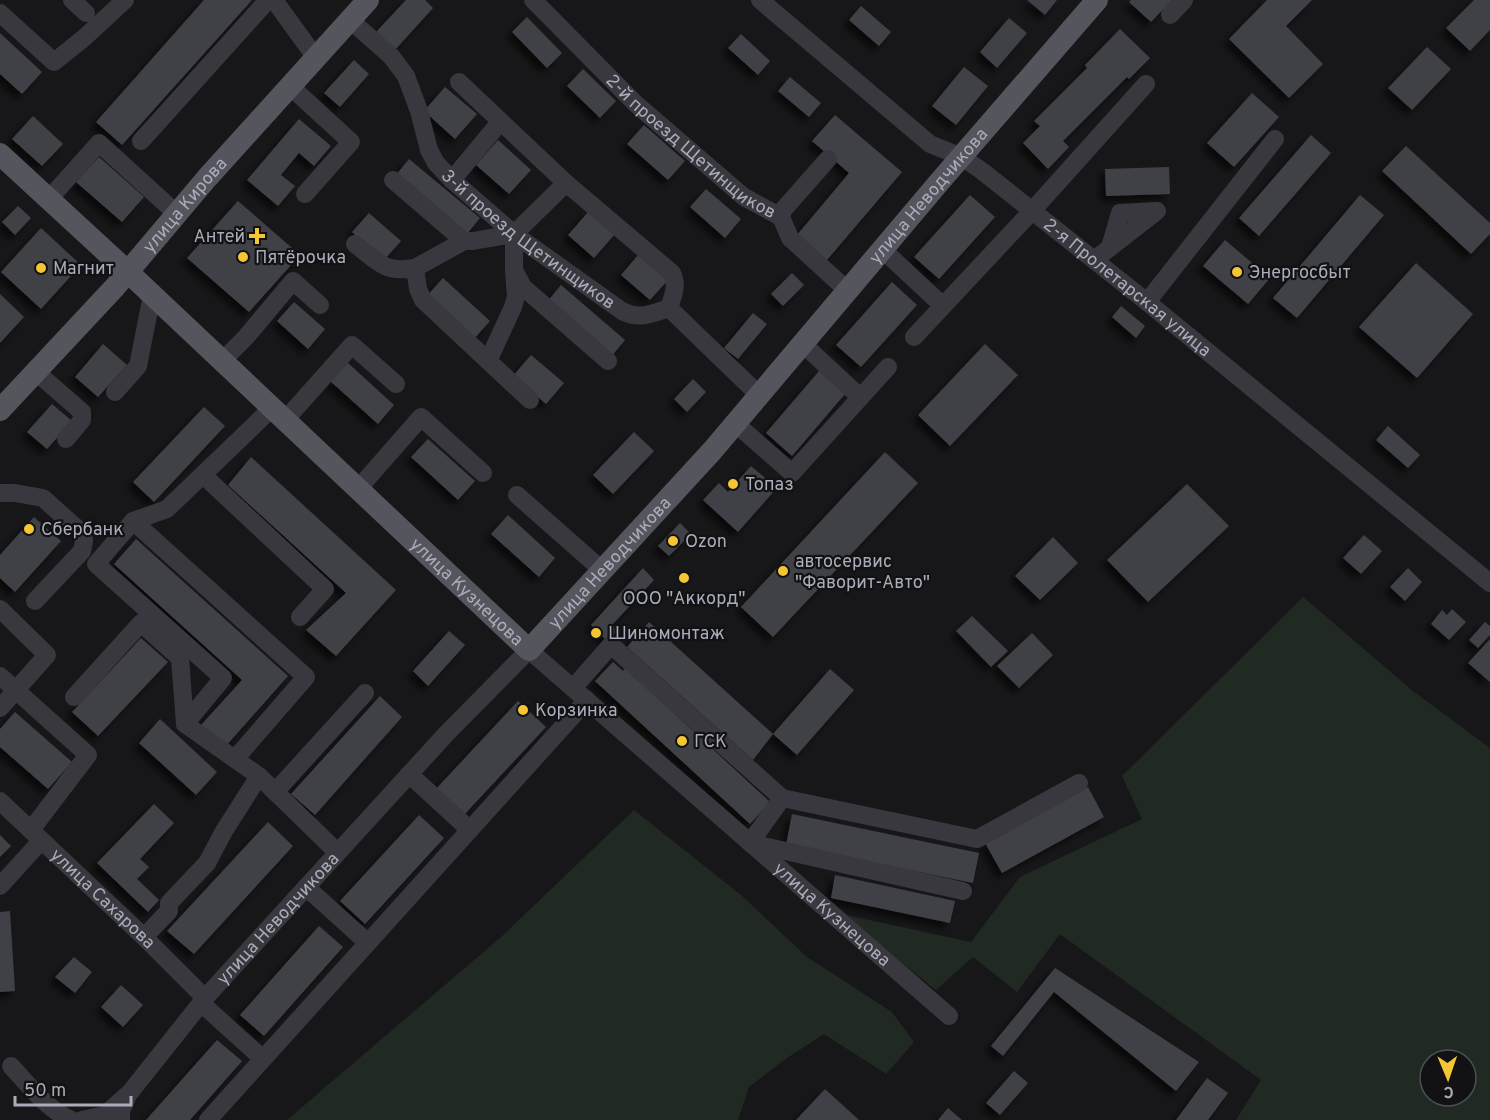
<svg xmlns="http://www.w3.org/2000/svg" width="1490" height="1120" font-family="Overpass,sans-serif">
<defs>
<filter id="shadow"><feDropShadow dx="-5.5" dy="5.5" stdDeviation="3" flood-color="#0009"/></filter>
</defs>
<rect width="100%" height="100%" fill="#171719"/>
<!-- green -->
<g fill="#212923" fill-rule="evenodd">
<path d="M1303,597L1413,691L1490,748V1120H1236L1261,1080L1060,934L1017,992L973,957L936,990L841,914L971,942L1020,877L1142,819L1122,776ZM1430,1060H1466V1096H1430Z"/>
<path d="M634,810L741,895L807,957L892,1012L914,1042L886,1074L824,1034L787,1058L749,1087L738,1120H287L501,937Z"/>
</g>
<!-- building -->
<g fill="#414146" filter="url(#shadow)">
<path d="M204,0H252L122,145L96,122Z"/>
<path d="M406,0H425L433,8L395,50L376,32Z"/>
<path d="M1027,0H1057L1045,15Z"/>
<path d="M1131,0H1172L1151,22L1129,2Z"/>
<path d="M1267,0H1312L1286,26L1323,64L1289,98L1229,39Z"/>
<path d="M1474,0H1490V30L1470,51L1446,28Z"/>
<path d="M861,6L891,32L879,46L849,20Z"/>
<path d="M527,17L562,53L547,68L512,32Z"/>
<path d="M1009,18L1027,33L997,68L980,52Z"/>
<path d="M1120,29L1150,58L1129,79L1127,77L1063,141L1069,147L1048,169L1023,143L1040,126L1034,121L1087,68L1085,65Z"/>
<path d="M0,33L42,72L22,94L0,74Z"/>
<path d="M741,34L770,61L758,75L728,48Z"/>
<path d="M1427,47L1451,69L1412,110L1388,88Z"/>
<path d="M354,60L369,74L340,107L324,93Z"/>
<path d="M964,67L988,86L956,125L932,106Z"/>
<path d="M583,69L616,101L600,118L567,86Z"/>
<path d="M790,77L821,103L809,117L778,91Z"/>
<path d="M445,87L477,114L455,139L424,111Z"/>
<path d="M1252,93L1279,117L1234,167L1207,143Z"/>
<path d="M835,115L902,172L827,260L797,235L849,173L812,141Z"/>
<path d="M33,116L63,144L42,166L12,139Z"/>
<path d="M299,119L331,146L314,166L299,153L281,175L295,186L278,206L247,180Z"/>
<path d="M644,125L685,161L668,180L627,144Z"/>
<path d="M1311,135L1331,153L1259,236L1239,218Z"/>
<path d="M498,140L531,170L509,194L476,165Z"/>
<path d="M1406,146L1490,223V234L1471,254L1382,171Z"/>
<path d="M99,157L144,197L122,222L76,182Z"/>
<path d="M409,159L480,218L467,234L396,175Z"/>
<path d="M1169,167L1170,194L1106,196L1105,169Z"/>
<path d="M706,189L741,219L725,238L690,207Z"/>
<path d="M970,195L995,217L939,279L914,257Z"/>
<path d="M1360,195L1384,215L1297,318L1273,298Z"/>
<path d="M238,201L300,255L249,312L187,258Z"/>
<path d="M18,206L31,218L15,235L2,222Z"/>
<path d="M589,211L615,234L594,258L568,235Z"/>
<path d="M369,213L401,241L384,260L352,232Z"/>
<path d="M41,228L81,265L41,309L1,272Z"/>
<path d="M1225,240L1270,278L1248,304L1203,266Z"/>
<path d="M639,254L668,280L650,300L621,275Z"/>
<path d="M1416,263L1473,314L1417,378L1359,327Z"/>
<path d="M792,273L804,285L783,306L771,294Z"/>
<path d="M443,278L490,321L473,340L426,297Z"/>
<path d="M892,282L917,305L861,367L836,345Z"/>
<path d="M561,285L625,340L611,357L547,302Z"/>
<path d="M0,294L24,317L0,343Z"/>
<path d="M294,302L325,329L308,349L277,321Z"/>
<path d="M1121,306L1145,326L1136,338L1112,317Z"/>
<path d="M753,313L767,324L738,359L724,348Z"/>
<path d="M103,344L127,365L98,397L75,377Z"/>
<path d="M985,344L1018,375L950,446L918,415Z"/>
<path d="M531,355L564,383L546,404L513,376Z"/>
<path d="M348,363L394,405L378,424L330,381Z"/>
<path d="M819,371L845,394L792,456L766,433Z"/>
<path d="M693,379L706,392L687,412L674,399Z"/>
<path d="M52,404L72,421L47,449L27,432Z"/>
<path d="M204,407L225,426L154,502L133,482Z"/>
<path d="M1388,426L1420,455L1408,468L1376,440Z"/>
<path d="M634,432L654,451L613,494L593,475Z"/>
<path d="M428,439L475,481L458,500L411,457Z"/>
<path d="M885,452L918,483L773,637L741,607Z"/>
<path d="M251,457L396,590L336,656L306,630L346,593L228,485Z"/>
<path d="M751,466L777,488L738,532L703,500L719,483L728,492Z"/>
<path d="M1187,484L1229,526L1148,602L1107,560Z"/>
<path d="M508,515L555,558L539,577L491,534Z"/>
<path d="M34,517L61,541L15,592L0,578V555Z"/>
<path d="M680,523L691,534L669,556L658,546Z"/>
<path d="M1364,535L1382,551L1361,574L1343,558Z"/>
<path d="M1053,537L1078,563L1040,600L1015,576Z"/>
<path d="M136,539L288,676L225,747L201,725L242,680L114,564Z"/>
<path d="M643,568L654,580L612,625L618,630L608,642L591,625Z"/>
<path d="M1408,568L1422,582L1405,601L1390,587Z"/>
<path d="M1452,609L1466,622L1449,640L1431,624L1442,610L1447,615Z"/>
<path d="M972,616L1008,651L991,667L956,631Z"/>
<path d="M649,622L773,734L830,669L854,690L797,755L773,734L753,760L627,647Z"/>
<path d="M1485,622L1490,626V635L1478,648L1469,640Z"/>
<path d="M449,631L465,645L428,686L413,671Z"/>
<path d="M1032,633L1053,655L1019,688L997,666Z"/>
<path d="M141,638L168,662L98,736L72,712Z"/>
<path d="M1490,639V682L1468,663Z"/>
<path d="M613,662L623,671L625,668L770,802L750,824L595,681Z"/>
<path d="M380,696L402,717L315,815L291,794Z"/>
<path d="M518,701L546,727L463,816L435,790Z"/>
<path d="M15,712L72,762L48,789L0,747V729Z"/>
<path d="M160,719L217,772L196,795L139,743Z"/>
<path d="M1088,787L1104,817L1002,873L985,843Z"/>
<path d="M154,804L174,823L140,859L149,867L137,879L159,900L148,912L97,863Z"/>
<path d="M792,814L979,853L973,883L786,845Z"/>
<path d="M419,815L444,838L365,924L340,901Z"/>
<path d="M268,822L293,846L194,954L167,931Z"/>
<path d="M0,835L11,846L0,857Z"/>
<path d="M835,875L955,901L950,923L831,898Z"/>
<path d="M10,911L15,991L0,992V912Z"/>
<path d="M319,926L343,947L264,1036L240,1015Z"/>
<path d="M74,957L92,972L75,993L55,977Z"/>
<path d="M1055,968L1199,1062L1176,1091L1054,992L1003,1056L991,1046Z"/>
<path d="M121,985L143,1005L123,1027L101,1007Z"/>
<path d="M217,1040L242,1061L190,1120H146Z"/>
<path d="M1014,1071L1028,1083L1000,1115L986,1103Z"/>
<path d="M1207,1078L1228,1093L1208,1120H1176Z"/>
<path d="M825,1089L859,1120H796Z"/>
<path d="M948,1108L962,1120H938Z"/>
</g>
<g fill="none" stroke-linecap="round" stroke-linejoin="round">
<!-- minor -->
<g stroke="#38383e" stroke-width="18">
<path d="M72,0L86,13"/>
<path d="M274,0L316,58"/>
<path id="s1" d="M533,0L636,104L744,197L781,217L790,238L848,291"/>
<path id="s2" d="M760,0L930,144L962,157L982,171L1147,302L1490,583"/>
<path d="M0,13L54,62L84,38L125,0"/>
<path d="M1170,15L1184,0"/>
<path id="s3" d="M350,20L391,56L406,76L419,111L429,150L436,163L452,180L514,234L622,311C639,320 651,314 669,308L759,395"/>
<path d="M459,82L566,183L672,273C678,286 673,296 669,308"/>
<path d="M291,87L351,142L305,194"/>
<path d="M141,141L268,0"/>
<path d="M393,180L464,241H473L514,234V270L523,287L608,361"/>
<path d="M452,180L500,122"/>
<path d="M49,199L99,143L177,214"/>
<path d="M781,217L783,210L828,159"/>
<path d="M514,234L566,183"/>
<path d="M355,244C378,262 384,273 415,268L418,289L423,300L530,400"/>
<path d="M883,250L943,306"/>
<path d="M1094,260L1157,211L1120,213L1110,247"/>
<path d="M415,268L464,241"/>
<path d="M1147,302L1275,139"/>
<path d="M914,337L1032,211L1146,84"/>
<path d="M803,344L860,397"/>
<path d="M222,361L246,337L293,281L320,305"/>
<path d="M488,361L513,307L516,296L514,272"/>
<path d="M35,371L82,412V420L66,439"/>
<path d="M115,392L138,366L152,295"/>
<path d="M285,420L352,345L396,384"/>
<path d="M735,423L792,473L888,367"/>
<path d="M203,475L325,589L300,617"/>
<path d="M358,489L421,417L483,473"/>
<path d="M0,493H15L43,498L82,533L84,541L82,551L35,601"/>
<path d="M517,495L602,570"/>
<path d="M133,521L167,509L272,408"/>
<path d="M0,609L47,655L0,708"/>
<path d="M0,676L88,755L31,830"/>
<path d="M573,688L611,645L782,798L977,839L1079,783"/>
<path d="M74,697L141,623L180,658L185,724"/>
<path d="M185,724L223,678L96,564L133,521L306,677L235,759"/>
<path d="M185,724L259,776L337,852"/>
<path d="M409,774L470,830"/>
<path d="M275,792L365,693"/>
<path d="M782,798L750,843L963,891"/>
<path id="s4" d="M0,801L144,937L205,998"/>
<path d="M0,886L41,841"/>
<path d="M306,887L368,943"/>
<path d="M144,937L169,911V903L207,863L224,831L259,776"/>
<path d="M201,1003L263,1059"/>
<path d="M11,1066C29,1085 47,1110 72,1120"/>
<path d="M82,1120L105,1115L126,1096"/>
<path id="s5" d="M121,1120V1111L128,1095L205,998L447,733L529,650L949,1016"/>
<path d="M208,1120L587,700"/>
</g>
<!-- major -->
<g stroke="#54555d" stroke-width="22">
<path id="s6" d="M0,154L128,272L529,650L712,451L941,180L1097,0"/>
<path id="s7" d="M0,410L115,287L207,178L368,0"/>
</g>
</g>
<!-- markers -->
<g fill="#f5c633" stroke="#121214" stroke-width="2">
<path d="M254 227h6v6h6v6h-6v6h-6v-6h-6v-6h6z"/>
<circle cx="243" cy="257" r="6"/>
<circle cx="41" cy="268" r="6"/>
<circle cx="1237" cy="272" r="6"/>
<circle cx="733" cy="484" r="6"/>
<circle cx="29" cy="529" r="6"/>
<circle cx="673" cy="541" r="6"/>
<circle cx="783" cy="571" r="6"/>
<circle cx="684" cy="578" r="6"/>
<circle cx="596" cy="633" r="6"/>
<circle cx="523" cy="710" r="6"/>
<circle cx="682" cy="741" r="6"/>
</g>
<g text-anchor="middle" stroke-width="4.5" stroke-linejoin="round" paint-order="stroke">
<!-- street labels -->
<g font-size="18" fill="#a9acb9" stroke="#121214">
<text dy="6" stroke="none"><textPath href="#s1" startOffset="216">2-й проезд Щетинщиков</textPath></text>
<text dy="6" stroke="none"><textPath href="#s6" startOffset="1330">улица Неводчикова</textPath></text>
<text dy="6" stroke="none"><textPath href="#s7" startOffset="276">улица Кирова</textPath></text>
<text dy="6" stroke="none"><textPath href="#s3" startOffset="292">3-й проезд Щетинщиков</textPath></text>
<text dy="6" stroke="none"><textPath href="#s2" startOffset="468">2-я Пролетарская улица</textPath></text>
<text dy="6" stroke="none"><textPath href="#s6" startOffset="844">улица Неводчикова</textPath></text>
<text dy="6" stroke="none"><textPath href="#s6" startOffset="640">улица Кузнецова</textPath></text>
<text dy="6" stroke="none"><textPath href="#s4" startOffset="142">улица Сахарова</textPath></text>
<text dy="6" stroke="none"><textPath href="#s5" startOffset="1028">улица Кузнецова</textPath></text>
<text dy="6" stroke="none"><textPath href="#s5" startOffset="258">улица Неводчикова</textPath></text>
</g>
<!-- poi labels -->
<g font-size="18" fill="#a9acb9" stroke="#121214" text-anchor="start">
<text x="245" y="242" text-anchor="end">Антей</text>
<text x="255" y="263">Пятёрочка</text>
<text x="53" y="274">Магнит</text>
<text x="1249" y="278">Энергосбыт</text>
<text x="745" y="490">Топаз</text>
<text x="41" y="535">Сбербанк</text>
<text x="685" y="547">Ozon</text>
<text x="795" y="567">автосервис<tspan x="795" dy="21">"Фаворит-Авто"</tspan></text>
<text x="684" y="604" text-anchor="middle">ООО "Аккорд"</text>
<text x="608" y="639">Шиномонтаж</text>
<text x="535" y="716">Корзинка</text>
<text x="694" y="747">ГСК</text>
</g>
</g>
<!-- north arrow -->
<g transform="translate(1448 1078) rotate(178)"><circle r="28" fill="#121214" stroke="#4e5056" stroke-width="1.5"/>
<path d="M0-4.5L10 22L0 15L-10 22Z" fill="#f5c633"/>
<text y="-9" font-size="16" font-weight="bold" text-anchor="middle" fill="#a9acb9">С</text>
</g>
<!-- scale -->
<path d="M15 1096v9h116v-9" fill="none" stroke="#a9acb9" stroke-width="3"/>
<text x="24" y="1096" font-size="18" fill="#a9acb9" stroke="#121214" stroke-width="4.5" paint-order="stroke">50 m</text>
</svg>
